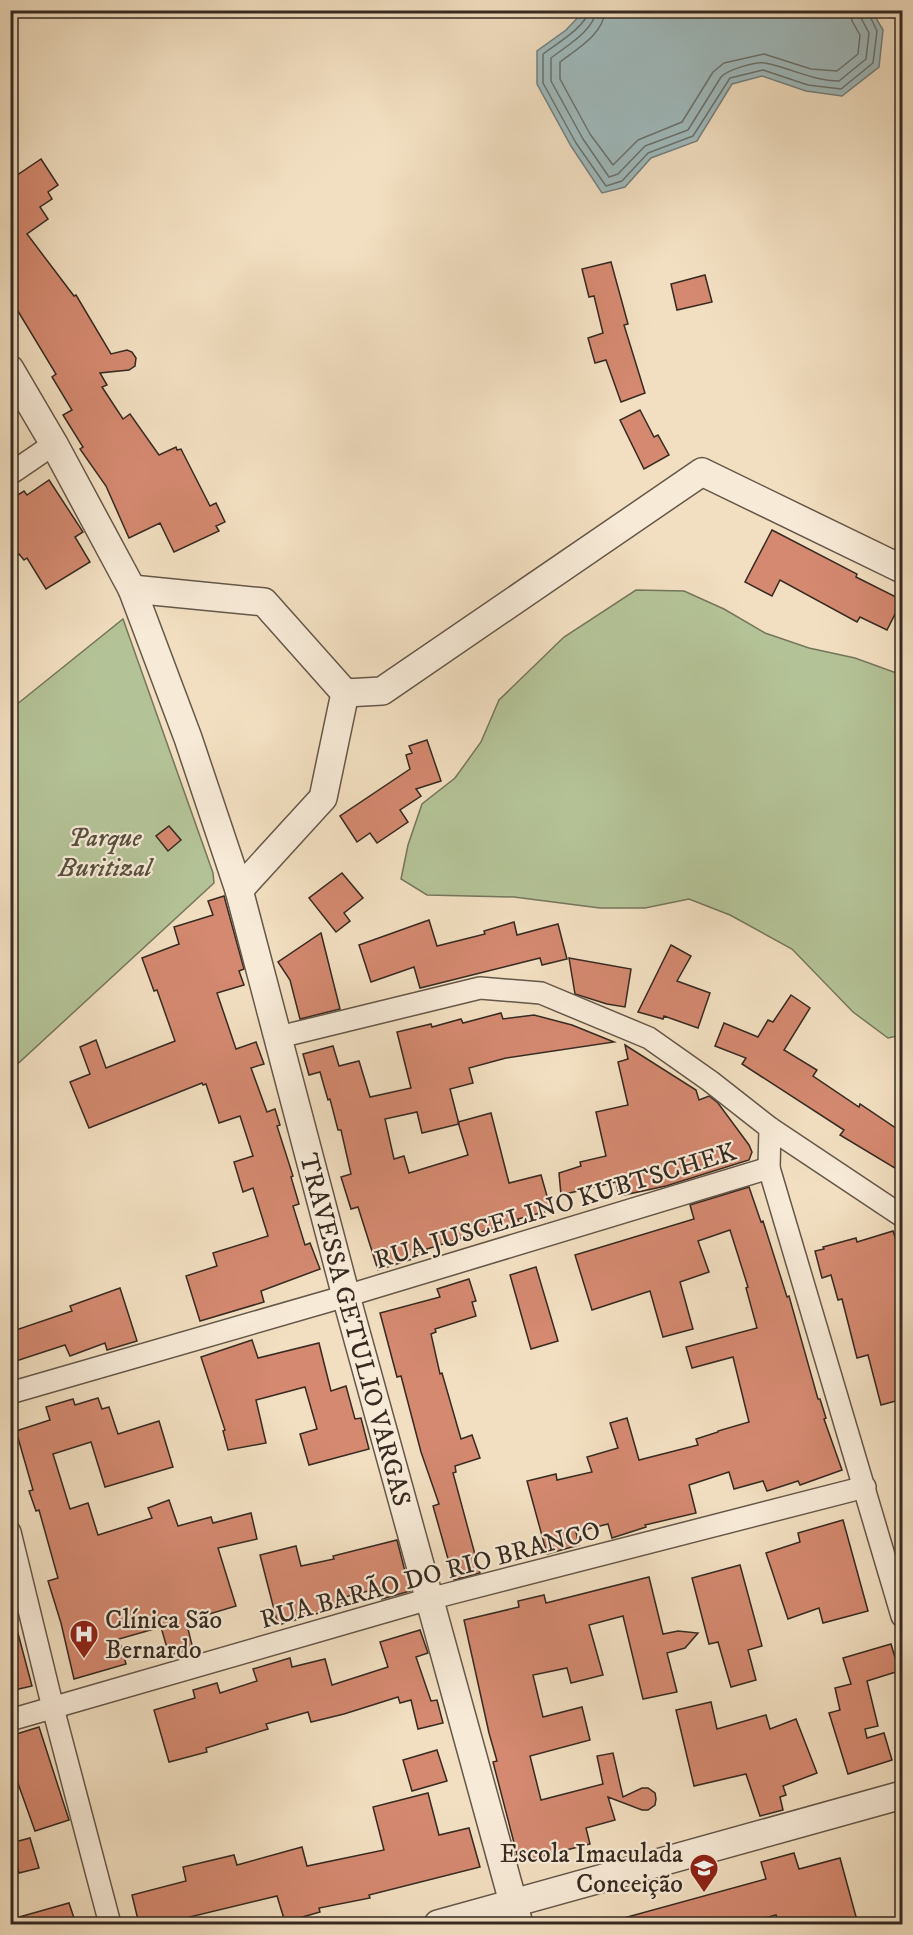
<svg xmlns="http://www.w3.org/2000/svg" width="913" height="1935" font-family="'IM FELL DW Pica',serif">
<rect width="100%" height="100%" fill="#f2dfc1"/>
<filter id="stains"><feTurbulence type="fractalNoise" baseFrequency=".00333" numOctaves="4"/><feColorMatrix values="0 0 0 0 .2 0 0 0 0 .09 0 0 0 0 .02 0 0 0 .5 -.17"/></filter>
<radialGradient id="worn" r=".72"><stop offset=".6" stop-color="#630" stop-opacity="0"/><stop offset="1" stop-color="#630" stop-opacity=".3"/></radialGradient>
<!-- green -->
<g fill="#b4c397" stroke="#75765c" stroke-width="1.5">
<path d="M636,590L684,591L724,609L765,633L809,648L855,658L902,675V1035L888,1038L853,1012L792,949L730,915L689,899L645,908H600L514,897L427,895L401,879L408,845L422,804L455,778L481,742L499,700L564,637Z"/>
<path d="M123,619L213,873L214,883L11,1070V709Z"/>
</g>
<!-- water -->
<path fill="#9fbabd" stroke="#75807f" stroke-width="1.5" d="M585,10L872,11L883,30L879,67L842,96L806,91L762,76L732,84L697,141L651,158L625,187L602,193L571,146L537,84V51L566,30Z"/>
<g fill="none" stroke-linecap="round" stroke-linejoin="round">
<!-- shore -->
<g stroke="#6a726f" stroke-width="1.5">
<path d="M589,10C586,27 556,44 543,54V83L576,143L606,186L622,181L648,153L693,136L730,78L763,70L808,85L841,89L873,63L877,31L867,10"/>
<path d="M596,10C595,30 565,47 551,58V81L583,139L609,177L618,174L645,146L688,130L721,77C727,70 756,61 765,63C791,68 813,81 839,81L866,59L869,33L861,18L860,10"/>
<path d="M605,10C604,34 577,49 560,62V79L590,134L613,165L638,140L682,122L713,72L724,63L764,54L811,69L837,71L858,54L860,35L852,21L851,10"/>
</g>
</g>
<!-- building -->
<g fill="#d48970" stroke="#362a21" stroke-width="1.5">
<path d="M41,159L58,185L48,192L52,199L40,207L48,219L27,234L74,296L76,295L111,354L127,350L132,352L136,358L135,366L129,370L100,373L107,385L102,387L123,419L130,414L159,455L176,447L177,450L181,449L210,506L216,503L225,522L216,526L219,531L174,552L160,523L129,538L106,486L80,449L83,447L63,415L72,410L52,377L56,374L10,298V180Z"/>
<path d="M611,262L628,324L624,325L645,393L621,402L606,360L595,363L588,338L603,333L594,296L589,297L582,269Z"/>
<path d="M705,275L712,302L677,310L671,284Z"/>
<path d="M640,410L654,437L658,435L669,455L644,469L620,420Z"/>
<path d="M49,480L83,532L75,537L90,562L46,589L27,558L24,560L19,554L10,559V500L24,491L27,495Z"/>
<path d="M772,530L857,574L856,577L902,600L887,630L860,617L857,622L780,580L772,596L745,582Z"/>
<path d="M427,740L441,781L416,789L421,796L400,810L408,822L377,843L370,833L357,842L340,816L410,769L406,755L412,753L409,746Z"/>
<path d="M169,826L181,840L168,851L156,836Z"/>
<path d="M342,873L363,898L344,913L350,921L336,932L309,898Z"/>
<path d="M224,896L244,969L239,971L244,985L217,993L236,1049L256,1042L264,1064L251,1068L267,1112L275,1109L280,1125L277,1126L293,1176L291,1177L299,1204L293,1206L305,1245L310,1243L320,1269L261,1291L264,1302L200,1321L186,1276L217,1266L213,1253L268,1236L253,1188L243,1192L234,1162L253,1156L240,1116L219,1123L206,1084L203,1085L202,1083L89,1128L70,1082L90,1074L80,1047L96,1040L106,1068L175,1041L157,990L154,991L142,958L179,944L174,927L213,915L208,901Z"/>
<path d="M429,920L437,946L485,934L484,931L514,922L517,935L558,924L567,959L542,965L540,958L420,988L414,967L371,982L359,945Z"/>
<path d="M321,933L340,1009L300,1019L290,980L278,962Z"/>
<path d="M671,945L691,956L677,981L710,993L698,1028L664,1016L663,1019L638,1012Z"/>
<path d="M569,958L631,969L625,1007L607,1004L575,994Z"/>
<path d="M791,995L810,1008L784,1050L817,1070L813,1076L859,1107L860,1104L903,1133V1173L840,1135L844,1130L742,1064L746,1058L715,1046L724,1023L758,1037L768,1020L773,1022Z"/>
<path d="M501,1013L503,1019L534,1015L572,1025L614,1042L506,1058L469,1068L473,1083L450,1089L459,1124L422,1133L417,1112L385,1119L394,1159L404,1156L409,1173L468,1155L458,1122L491,1113L509,1183L541,1175L551,1210L518,1219L520,1226L495,1232L494,1228L427,1249L428,1254L378,1270L358,1207L351,1209L341,1177L351,1174L341,1130H338L330,1099L328,1100L320,1072L309,1075L303,1054L333,1046L339,1066L359,1061L370,1097L411,1088L397,1032L431,1024L432,1027L461,1019L463,1023Z"/>
<path d="M625,1045L696,1090L699,1100L709,1096L718,1103L749,1145L752,1152L749,1160L666,1186L619,1196L616,1182L561,1195L559,1173L581,1166L580,1162L606,1156L596,1112L628,1105L618,1062L628,1059Z"/>
<path d="M749,1187L761,1222L763,1221L787,1297L789,1296L818,1399H820L826,1418L824,1419L842,1470L800,1485L798,1481L767,1491L763,1481L734,1489L729,1472L689,1485L696,1513L645,1525L646,1527L612,1538L608,1524L576,1532L579,1545L547,1554L527,1481L556,1474L557,1480L592,1472L587,1457L618,1448L610,1423L627,1418L639,1460L698,1445L696,1439L718,1432V1431L749,1422L733,1357L692,1368L686,1347L757,1328L746,1288L748,1287L730,1230L698,1241L709,1272L680,1282L693,1329L663,1337L650,1291L592,1310L575,1255L694,1219L690,1205Z"/>
<path d="M893,1231L903,1260V1399L881,1405L868,1355L857,1358L842,1299L838,1300L831,1275L822,1278L815,1251L824,1249L823,1247L856,1238L857,1242Z"/>
<path d="M536,1267L558,1341L531,1349L510,1275Z"/>
<path d="M469,1279L476,1301L472,1302L476,1316L435,1329L436,1332L431,1334L440,1374L442,1373L461,1439L472,1435L480,1458L455,1466L456,1472L453,1473L480,1573L454,1580L433,1506L439,1504L421,1452L401,1376L397,1377L380,1313L440,1297L437,1289Z"/>
<path d="M120,1288L137,1341L107,1350L105,1343L70,1356L65,1345L10,1363V1332L72,1311L70,1306Z"/>
<path d="M252,1340L258,1358L319,1343L331,1391L346,1386L355,1419L361,1418L369,1449L309,1465L300,1434L317,1429L305,1387L256,1400L266,1443L228,1450L223,1431L225,1430L201,1357Z"/>
<path d="M98,1398L102,1409L109,1407L118,1434L159,1421L173,1467L105,1487L91,1442L53,1454L70,1509L88,1503L98,1535L152,1518L148,1508L169,1500L178,1526L211,1517L213,1523L251,1513L257,1539L218,1548L236,1606L186,1621L193,1649L169,1655L161,1627L119,1639L126,1664L74,1679L61,1623L48,1581L58,1578L39,1510L36,1511L29,1491L33,1490L16,1431L50,1420L46,1407L73,1399L75,1405Z"/>
<path d="M843,1520L868,1611L823,1623L819,1608L788,1619L766,1553L800,1542L798,1533Z"/>
<path d="M397,1540L410,1591L382,1599L380,1588L341,1598L343,1606L278,1625L260,1555L296,1546L301,1566L334,1559L333,1556Z"/>
<path d="M740,1565L762,1646L748,1650L756,1680L731,1687L718,1642L709,1644L692,1578Z"/>
<path d="M649,1577L663,1634L678,1631L698,1633L685,1648L667,1653L677,1692L643,1699L623,1616L589,1625L603,1675L571,1683L567,1668L533,1675L543,1717L582,1707L590,1740L530,1756L541,1800L603,1784L597,1756L613,1753L623,1797L642,1788H648L655,1793L656,1799L655,1805L648,1810H642L608,1797L615,1820L586,1828L590,1844L519,1862L493,1762L497,1761L489,1733L464,1620L519,1607L518,1601L544,1595L546,1603Z"/>
<path d="M16,1626L32,1686L10,1691V1627Z"/>
<path d="M420,1630L428,1653L416,1657L431,1701L437,1700L443,1723L418,1729L411,1700L400,1703L398,1697L344,1714L311,1722L308,1712L266,1724L268,1729L206,1748L207,1752L169,1762L154,1710L195,1698L193,1690L217,1683L220,1693L257,1681L253,1669L290,1658L292,1667L325,1659L332,1685L388,1667L380,1642Z"/>
<path d="M891,1644L899,1671L867,1681L878,1726L865,1729L867,1738L884,1733L892,1760L848,1774L829,1713L840,1710L835,1688L851,1684L843,1658Z"/>
<path d="M711,1702L717,1729L766,1715L770,1729L796,1719L817,1773L783,1786L786,1795L780,1797L783,1810L760,1816L746,1774L694,1786L676,1710Z"/>
<path d="M39,1727L69,1820L35,1831L10,1761V1736Z"/>
<path d="M437,1750L447,1781L412,1791L403,1760Z"/>
<path d="M428,1793L439,1835L469,1828L480,1867L369,1895L370,1898L319,1908L320,1912L285,1922L277,1896L173,1921L174,1924H139L132,1895L186,1881L183,1867L234,1855L237,1865L302,1847L307,1866L384,1850L373,1807Z"/>
<path d="M30,1838L39,1868L19,1873L11,1843Z"/>
<path d="M794,1853L799,1869L840,1858L858,1924H779L776,1915L743,1924H621L620,1919L766,1879L761,1862Z"/>
<path d="M69,1903L76,1924H13L12,1919Z"/>
</g>
<g fill="none" stroke-linecap="round" stroke-linejoin="round">
<!-- minor casing -->
<g stroke="#655749" stroke-width="24">
<g id="minor">
<path d="M10,474L54,444"/>
<path d="M279,1037L480,988L541,993L649,1038L710,1081L770,1128L769,1168L902,1616"/>
<path d="M770,1128L902,1216"/>
<path d="M10,1393L346,1296L769,1168"/>
<path d="M10,1532L53,1708L110,1924"/>
<path d="M10,1720L429,1599L865,1487"/>
</g>
</g>
<!-- tertiary casing -->
<g stroke="#655749" stroke-width="30">
<g id="tertiary">
<path id="s1" d="M10,369L54,444L132,589L188,738L239,890L346,1296L519,1924"/>
<path d="M132,589L264,602L345,693L323,798L239,890"/>
<path d="M345,693L382,691L702,472L902,569"/>
<path d="M438,1924L902,1795"/>
</g>
</g>
<!-- minor -->
<use href="#minor" stroke="#f7ead7" stroke-width="21"/>
<!-- tertiary -->
<use href="#tertiary" stroke="#f7ead7" stroke-width="27"/>
</g>
<!-- icons -->
<defs>
<g id="hospital-pin" transform="scale(1.5)"><path d="M0 17L-7.5 6A9.5 9.5 0 1 1 7.5 6Z" fill="#8f2418" stroke="#f7ead7"/><path d="M-5-5h3v3.5h4V-5h3V5h-3V1.5h-4V5h-3Z" fill="#fff"/></g>
<g id="school-pin" transform="scale(1.5)"><path d="M0 17L-7.5 6A9.5 9.5 0 1 1 7.5 6Z" fill="#8f2418" stroke="#f7ead7"/><path d="M0-5L7-2L0 1L-7-2ZM-4 1L0 2.5L4 1V4Q0 6-4 4Z" fill="#fff"/></g>
</defs>
<g fill-rule="evenodd">
<use href="#hospital-pin" x="84" y="1634"/>
<use href="#school-pin" x="704" y="1868"/>
</g>
<g text-anchor="middle" stroke-width="4.5" stroke-linejoin="round" paint-order="stroke">
<!-- park labels -->
<g font-size="26" font-style="italic" fill="#56503e" stroke="#f7ead7">
<text x="105" y="846">Parque<tspan x="105" dy="30">Buritizal</tspan></text>
</g>
<!-- street labels -->
<g font-size="26" fill="#362a21" stroke="#f7ead7">
<text transform="translate(555 1205) rotate(-17)" y="9">RUA JUSCELINO KUBTSCHEK</text>
<text dy="9" stroke="none"><textPath href="#s1" startOffset="1026">TRAVESSA GETULIO VARGAS</textPath></text>
<text transform="translate(430 1574) rotate(-15)" y="9">RUA BARÃO DO RIO BRANCO</text>
</g>
<!-- poi labels -->
<g font-size="26" fill="#362a21" stroke="#f7ead7" text-anchor="start">
<text x="105" y="1628">Clínica São<tspan x="105" dy="30">Bernardo</tspan></text>
<text x="683" y="1862" text-anchor="end">Escola Imaculada<tspan x="683" dy="30">Conceição</tspan></text>
</g>
</g>
<!-- margin -->
<rect width="913" height="1935" fill="none" stroke="#f2dfc1" stroke-width="36"/>
<rect x="12" y="12" width="889" height="1911" fill="none" stroke="#362a21" stroke-width="3"/>
<rect x="18" y="18" width="877" height="1899" fill="none" stroke="#362a21" stroke-width="1.5"/>
<rect width="100%" height="100%" filter="url(#stains)"/>
<rect width="100%" height="100%" fill="url(#worn)"/>
</svg>
